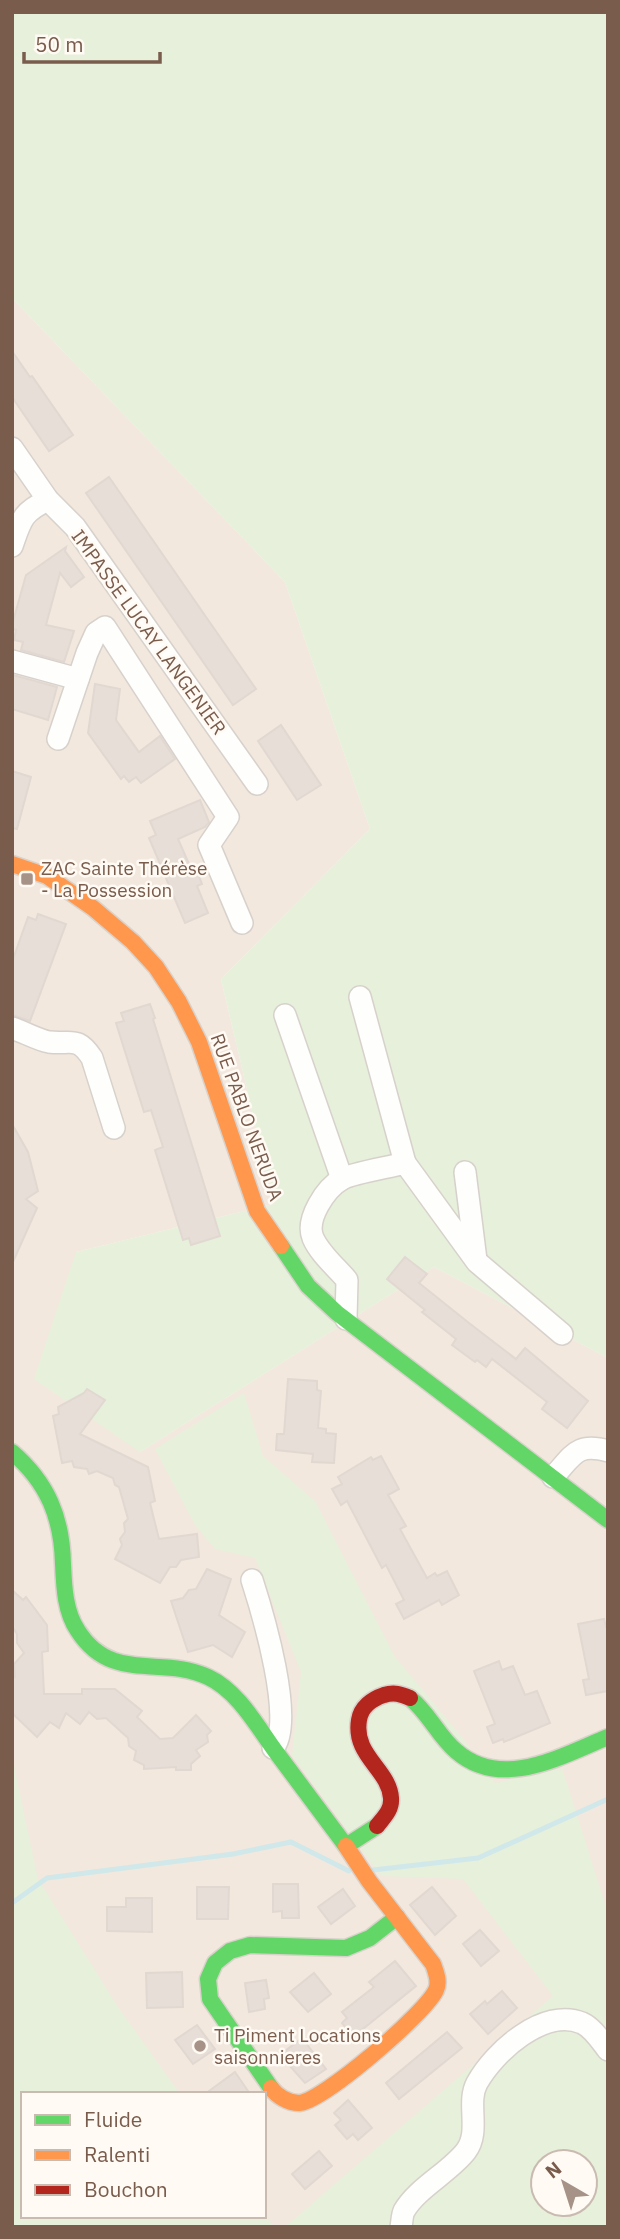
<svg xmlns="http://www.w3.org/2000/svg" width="620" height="2239" font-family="'IBM Plex Sans',sans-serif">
<rect width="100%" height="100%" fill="#f9f5f0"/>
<!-- residential -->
<path fill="#f2e8de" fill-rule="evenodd" d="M12,298L285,582L370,829L221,979L274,1204L76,1252L140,1452L434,1267L608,1358V2227H12ZM23,2094H264V2216H23ZM543,2162H585V2204H543Z"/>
<!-- green -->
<g fill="#e7f0db" fill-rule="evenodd">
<path d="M12,12H608V1358L434,1267L140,1452L34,1379L76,1252L274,1204L221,979L370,829L285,582L12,298Z"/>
<path d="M244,1393L263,1456L315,1501L395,1657L462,1737L495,1783L562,1768L608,1913V2227H285L553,1996L463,1879L381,1876L292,1755L301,1672L255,1558L215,1549L195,1525L155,1449ZM543,2162H585V2204H543Z"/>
<path d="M12,1756L38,1879L118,2007L180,2094H23V2216H264V2213L274,2227H12Z"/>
</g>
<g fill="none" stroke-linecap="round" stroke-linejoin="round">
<!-- stream -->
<g stroke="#d0e8ea" stroke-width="5">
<path d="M373,1870L478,1858L608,1799"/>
<path d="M12,1903L47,1878L233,1854L291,1842L349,1871"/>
</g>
</g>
<!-- building -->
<g fill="#e6ded7" stroke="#e2d8d2" stroke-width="2">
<path d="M12,351L30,377L32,376L73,435L49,451L12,397Z"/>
<path d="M109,477L256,689L233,705L86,493Z"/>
<path d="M66,547L65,551L84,577L71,587L60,573L46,625L74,631L64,662L21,650L23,642L14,640L16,630L12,629V625L26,575Z"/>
<path d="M13,675L57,687L48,720L12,709Z"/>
<path d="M95,684L120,689L116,720L139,752L160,736L175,759L141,783L136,777L129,782L124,776L121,779L88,733Z"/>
<path d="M281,725L321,785L297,800L258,741Z"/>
<path d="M12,771L31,777L17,829L12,828Z"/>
<path d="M200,800L209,822L205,827L178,839L192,871L196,869L202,884L197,886L208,913L185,923L149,838L156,835L150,821Z"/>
<path d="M38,914L66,924L30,1021L12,1015V962L28,917L36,920Z"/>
<path d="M150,1004L155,1018L153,1019L220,1236L191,1245L189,1238L183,1240L155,1150L163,1147L151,1110L144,1112L116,1023L124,1021L121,1013Z"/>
<path d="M12,1124L28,1152L38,1191L26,1199L37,1208L12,1264Z"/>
<path d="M405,1257L427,1274L419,1283L469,1323L516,1359L525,1348L588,1401L567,1428L542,1409L547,1402L492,1359L486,1367L477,1360L475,1362L452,1345L456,1339L422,1312L425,1310L387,1279Z"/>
<path d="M288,1379L317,1381V1390L321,1391L318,1428L326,1429V1433L336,1434L334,1463L312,1462L313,1454L276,1450L277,1434H284Z"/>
<path d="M87,1389L105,1400L80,1434L148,1467L155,1501L150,1503L159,1539L197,1534L199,1557L181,1560L176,1567H170L160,1583L115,1559L122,1545L120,1539L125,1532L124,1523L128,1519L119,1487L115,1485L113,1478L97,1471L89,1474L87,1469L74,1467L72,1461L62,1463L53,1416L59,1414L58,1407L84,1393Z"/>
<path d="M381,1456L399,1489L388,1495L406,1526L400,1529L427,1578L435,1573L437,1576L447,1571L459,1595L442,1605L439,1600L404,1619L396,1604L404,1600L386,1565L382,1568L347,1501L341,1505L332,1489L342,1484L338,1477L371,1457L373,1460Z"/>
<path d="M207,1569L231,1579L219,1615L245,1632L232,1657L213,1645L188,1652L171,1601L183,1598L189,1590L196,1589Z"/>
<path d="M12,1590L23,1600L26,1597L47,1625L48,1651L42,1652L44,1694H82V1689H115L142,1711L137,1717L160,1739L173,1738L196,1715L211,1731L207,1735L208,1742L196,1750L200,1756L191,1764V1770H176V1767L144,1769V1765L134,1760L136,1751L129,1746L128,1738L106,1718L97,1719L89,1712L80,1724L66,1713L59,1728L50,1722L37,1737L12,1713V1679L15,1677L14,1664L24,1653L17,1643V1634L13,1628Z"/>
<path d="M604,1619L606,1627H608V1691L586,1695L583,1680L589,1679L578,1624Z"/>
<path d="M499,1661L502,1670L513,1666L525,1695L537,1691L550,1723L504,1742L503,1739L493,1743L487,1727L495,1724L474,1671Z"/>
<path d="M273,1884H298L299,1918H282V1911L273,1912Z"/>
<path d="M197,1887H229L228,1919H197Z"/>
<path d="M432,1887L456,1916L435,1935L410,1905Z"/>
<path d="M343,1889L355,1906L331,1924L318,1907Z"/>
<path d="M126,1898H152V1932L107,1931V1907H126Z"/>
<path d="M480,1930L499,1951L481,1966L463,1944Z"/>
<path d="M395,1961L416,1986L353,2037L342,2023L347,2018L342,2012L374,1987L369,1982Z"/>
<path d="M182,1972L183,2007L147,2008L146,1973Z"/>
<path d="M314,1973L331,1994L308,2012L290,1992Z"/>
<path d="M266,1980L269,1998L264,1999L265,2009L249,2012L245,1983Z"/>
<path d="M502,1991L517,2008L488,2034L470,2014L485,2001L487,2004Z"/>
<path d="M197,2025L215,2049L193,2064L175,2040Z"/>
<path d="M447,2032L462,2048L399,2099L386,2083Z"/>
<path d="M302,2038L326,2069L305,2083L280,2055Z"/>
<path d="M235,2072L250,2094H205Z"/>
<path d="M348,2100L372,2128L358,2140L353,2134L347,2139L335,2125L341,2120L334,2113Z"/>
<path d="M319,2151L332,2166L305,2189L292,2174Z"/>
</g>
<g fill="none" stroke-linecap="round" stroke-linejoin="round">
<!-- street casing -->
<g stroke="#d7d1cb" stroke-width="24">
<g id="street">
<path d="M12,448L48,500L75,527L257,784"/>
<path d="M12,546C21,520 22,512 48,500"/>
<path d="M12,661L78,679"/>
<path d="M58,739L87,653L96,633L105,627L228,817L209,845L242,923"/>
<path d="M360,997L405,1163"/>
<path d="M285,1015L342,1179"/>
<path d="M12,1028C24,1032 38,1040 49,1042C71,1045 77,1035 92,1058L114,1128"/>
<path d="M465,1172L476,1260"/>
<path d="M346,1319L347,1280C336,1267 320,1254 313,1238C305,1219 326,1188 342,1179C353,1173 391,1167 405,1163L477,1262L562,1334"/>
<path d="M553,1477C573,1456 576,1442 608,1451"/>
<path d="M252,1580C262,1611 296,1724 273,1748"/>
<path d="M401,2227C402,2222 402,2215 404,2211C417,2188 450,2172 466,2151C481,2131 466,2103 477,2083C494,2052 544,2007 582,2023C593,2028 601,2041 608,2050"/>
</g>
</g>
<!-- fast casing -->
<g stroke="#d9d2cb" stroke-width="19">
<g id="fast">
<path d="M281,1246L308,1286L337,1313L608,1520"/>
<path d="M12,1452C48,1483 62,1518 63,1564C64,1587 65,1612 78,1631C112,1684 162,1655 208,1677C238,1691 257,1726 276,1752C299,1783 323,1815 346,1846L377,1826"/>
<path d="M410,1698C429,1713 438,1736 456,1751C502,1791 561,1756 608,1737"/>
<path d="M271,2088L210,1999L208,1979L215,1963L230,1951L250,1945L346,1948L370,1938L397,1917"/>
</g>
</g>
<!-- slow casing -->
<g stroke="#d9d2cb" stroke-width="19">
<g id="slow">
<path d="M12,864L47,876L93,908L133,942L156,967L179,1002L199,1042L257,1211L281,1246"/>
<path d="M271,2088C277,2096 288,2103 299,2103C322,2102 426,2013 436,1990C440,1982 436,1972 433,1964L369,1881L346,1846"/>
</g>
</g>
<!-- jam casing -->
<g stroke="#d9d2cb" stroke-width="19">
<path id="jam" d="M377,1826C384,1817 392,1810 391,1798C389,1769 353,1756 359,1720C361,1707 372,1699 384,1695C394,1692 401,1694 410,1698"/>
</g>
<!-- street -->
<use href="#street" stroke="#fefefd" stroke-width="21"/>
<!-- fast -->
<use href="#fast" stroke="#63d668" stroke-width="16"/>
<!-- slow -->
<use href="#slow" stroke="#ff974d" stroke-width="16"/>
<!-- jam -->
<use href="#jam" stroke="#b3261e" stroke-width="16"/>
</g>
<!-- markers -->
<g fill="#a69286" stroke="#fffaf3" stroke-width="2.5">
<rect x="20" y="872" width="14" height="14" rx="3.5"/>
<circle cx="200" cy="2046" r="7"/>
</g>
<g text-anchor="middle" stroke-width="5" stroke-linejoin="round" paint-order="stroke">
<!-- street labels -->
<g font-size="19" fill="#7a5c4d" stroke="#fffaf3">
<text transform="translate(149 632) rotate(54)" y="7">IMPASSE LUCAY LANGENIER</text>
<text transform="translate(247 1117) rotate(70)" y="7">RUE PABLO NERUDA</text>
</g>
<!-- poi labels -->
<g font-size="19" fill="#7a5c4d" stroke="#fffaf3" text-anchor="start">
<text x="41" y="875">ZAC Sainte Thérèse<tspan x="41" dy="22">- La Possession</tspan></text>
<text x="214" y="2042">Ti Piment Locations<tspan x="214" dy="22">saisonnieres</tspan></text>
</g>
</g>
<!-- border -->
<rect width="620" height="2239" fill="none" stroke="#7a5c4d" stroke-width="28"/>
<!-- legend -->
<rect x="21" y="2092" width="245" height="126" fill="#fffaf3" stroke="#cabbb1" stroke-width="2"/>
<rect x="35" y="2115" width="35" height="10" fill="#63d668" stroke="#cabbb1" stroke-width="2"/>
<text x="84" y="2127" font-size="21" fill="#7a5c4d">Fluide</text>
<rect x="35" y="2150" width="35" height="10" fill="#ff974d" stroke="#cabbb1" stroke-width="2"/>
<text x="84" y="2162" font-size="21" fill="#7a5c4d">Ralenti</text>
<rect x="35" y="2185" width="35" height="10" fill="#b3261e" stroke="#cabbb1" stroke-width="2"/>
<text x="84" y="2197" font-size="21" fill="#7a5c4d">Bouchon</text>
<!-- north arrow -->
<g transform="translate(564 2183) rotate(321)"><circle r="33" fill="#fffaf3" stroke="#cabbb1" stroke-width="2"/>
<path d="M0-5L12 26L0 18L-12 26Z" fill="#a69286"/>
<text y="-10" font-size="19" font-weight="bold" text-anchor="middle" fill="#7a5c4d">N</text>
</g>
<!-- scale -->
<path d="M24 52v10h136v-10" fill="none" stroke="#7a5c4d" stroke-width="3.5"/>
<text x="35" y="52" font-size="21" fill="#7a5c4d" stroke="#fffaf3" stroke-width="5" paint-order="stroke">50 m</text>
</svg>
